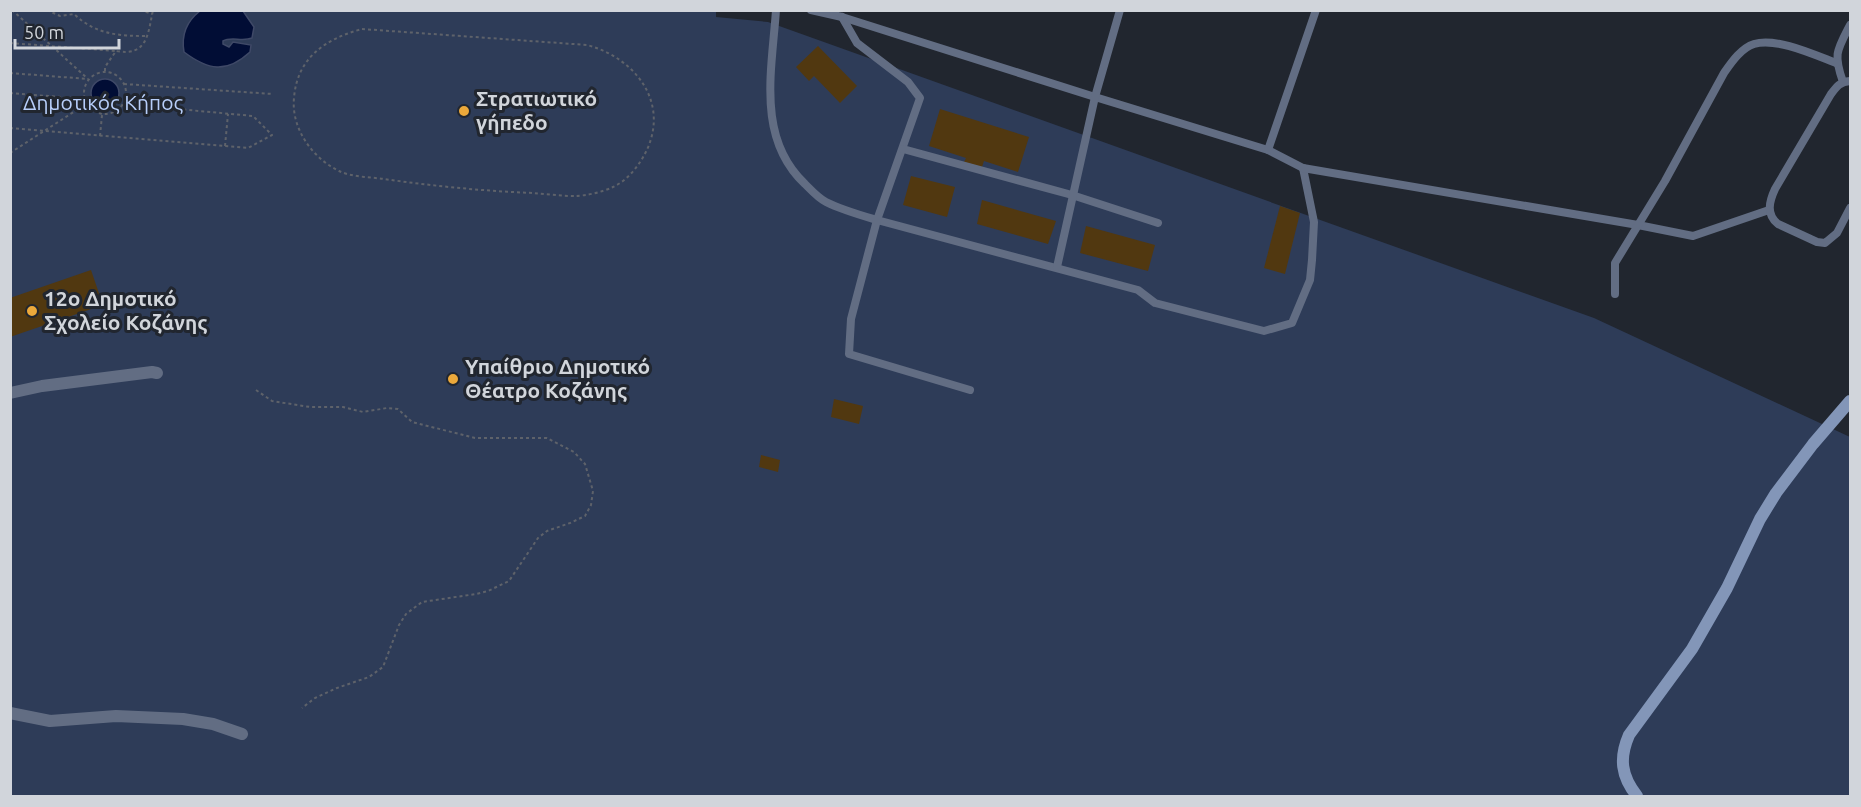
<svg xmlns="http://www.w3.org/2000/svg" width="1861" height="807" font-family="Ubuntu,sans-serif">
<rect width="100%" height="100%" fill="#21262f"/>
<!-- green -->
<path fill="#2e3c58" d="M10,11H716V17L768,22L1594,318L1850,437V796H11Z"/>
<!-- water -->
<g fill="#010d35" stroke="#3f4967" stroke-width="1.5">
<path d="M200,11H243L254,27L252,38C242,42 231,36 223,41V44L229,47L233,42L251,45L250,52C226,74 208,70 184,52C181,35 187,21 200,11Z"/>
<circle cx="105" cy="93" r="14"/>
</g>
<!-- building -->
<g fill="#513810">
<path d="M818,46L857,86L840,103L814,76L809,81L796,67Z"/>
<path d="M940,109L1029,137L1018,172L984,161L982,167L964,162L966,158L929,146Z"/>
<path d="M911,176L955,187L947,217L903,205Z"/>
<path d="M982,200L1056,221L1048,244L977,224Z"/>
<path d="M1280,206L1300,213L1285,274L1264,268Z"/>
<path d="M1086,226L1155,245L1148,271L1080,253Z"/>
<path d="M91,270L103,305L10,337V298Z"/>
<path d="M834,399L863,406L859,424L831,417Z"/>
<path d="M761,455L780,460L778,472L759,467Z"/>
</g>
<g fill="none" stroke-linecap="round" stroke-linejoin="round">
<!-- path -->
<g stroke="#5e626a" stroke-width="2" stroke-dasharray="3 3" stroke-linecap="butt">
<path d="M12,10L88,79"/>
<path d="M47,10L60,16L74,14C96,35 120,36 148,36"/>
<path d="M140,10L152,14"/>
<path d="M362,29L587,45C639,59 673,108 642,159C635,170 626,181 613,187C603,192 585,196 574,196C560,196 546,194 533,193C483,191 433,186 384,179C370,177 351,177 339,171C312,158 291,128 294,98C297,58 325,39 362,29Z"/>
<path d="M10,43L116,51"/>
<path d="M105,71V67L116,51C148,57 148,33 153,10"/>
<circle cx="105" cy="93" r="21"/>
<path d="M10,73L88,79"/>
<path d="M124,84L273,94"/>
<path d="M10,93L85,99"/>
<path d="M10,128L248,148L272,135L253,116L124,104"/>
<path d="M100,136L102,115"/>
<path d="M225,146L228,114"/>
<path d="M10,153L86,104"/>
<path d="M256,390L272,401L310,407H343L363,412L387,408L398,409L412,422L475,438H547L574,452L585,464L593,491L591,505L585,516L570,523L547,531L538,538L509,581L488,591L476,594L422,602L406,614L399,625L383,667L369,677L337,688L315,698L302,708"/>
</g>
<!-- lane -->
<g stroke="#626d83" stroke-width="8">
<path d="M776,10C772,70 756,138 805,184C811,190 818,198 826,202C842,210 860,215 877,220L1138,290L1155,303L1264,331L1292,323L1310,280L1312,260L1314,222L1303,168"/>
<path d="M811,10L842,17L1095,97L1268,150L1303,168L1638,225L1693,236L1769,210"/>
<path d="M842,17L857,43L908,82L920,98L877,220L851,319L849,354L970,390"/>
<path d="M1850,81C1840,82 1837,86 1831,94L1775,189C1769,202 1766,214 1778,224L1817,242L1825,243L1837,233L1850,208"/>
<path d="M1843,82C1833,54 1837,50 1850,25"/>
<path d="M903,149L1072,195L1158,223"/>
<path d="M1268,150L1316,10"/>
<path d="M1057,267L1095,97L1120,10"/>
<path d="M1615,294V263L1665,181L1724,73C1731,63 1741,48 1754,44C1776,37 1815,55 1836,63"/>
</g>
<!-- street -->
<g stroke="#626d83" stroke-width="12">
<path d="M10,393L42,386L152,372L157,373"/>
<path d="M10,713L50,721L116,716L183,719L213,724L242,734"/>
</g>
<!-- secondary -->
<path stroke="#8396b8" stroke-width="12" d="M1637,796C1621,776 1619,758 1629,735L1692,649L1727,588L1760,519L1776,493L1813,444L1850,401"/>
</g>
<!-- markers -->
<g fill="#eca93b" stroke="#21262f" stroke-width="2">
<circle cx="464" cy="111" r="6"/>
<circle cx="32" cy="311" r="6"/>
<circle cx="453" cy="379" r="6"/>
</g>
<g text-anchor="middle" stroke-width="6" stroke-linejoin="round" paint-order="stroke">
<!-- poi labels -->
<g font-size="21" font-weight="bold" fill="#d1d5db" stroke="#21262f" text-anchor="start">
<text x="476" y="106">Στρατιωτικό<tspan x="476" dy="24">γήπεδο</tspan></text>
<text x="44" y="306">12ο Δημοτικό<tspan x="44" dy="24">Σχολείο Κοζάνης</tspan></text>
<text x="465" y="374">Υπαίθριο Δημοτικό<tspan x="465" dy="24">Θέατρο Κοζάνης</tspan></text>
</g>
<!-- park labels -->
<g font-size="21" fill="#b7cefa" stroke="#21262f">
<text x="103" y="110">Δημοτικός Κήπος</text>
</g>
</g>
<!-- border -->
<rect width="1861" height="807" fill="none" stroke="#d1d5db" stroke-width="24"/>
<!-- scale -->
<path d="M15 39v9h104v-9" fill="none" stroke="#d1d5db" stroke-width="3"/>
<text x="24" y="39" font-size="18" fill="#d1d5db" stroke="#21262f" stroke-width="4.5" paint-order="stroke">50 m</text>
</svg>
